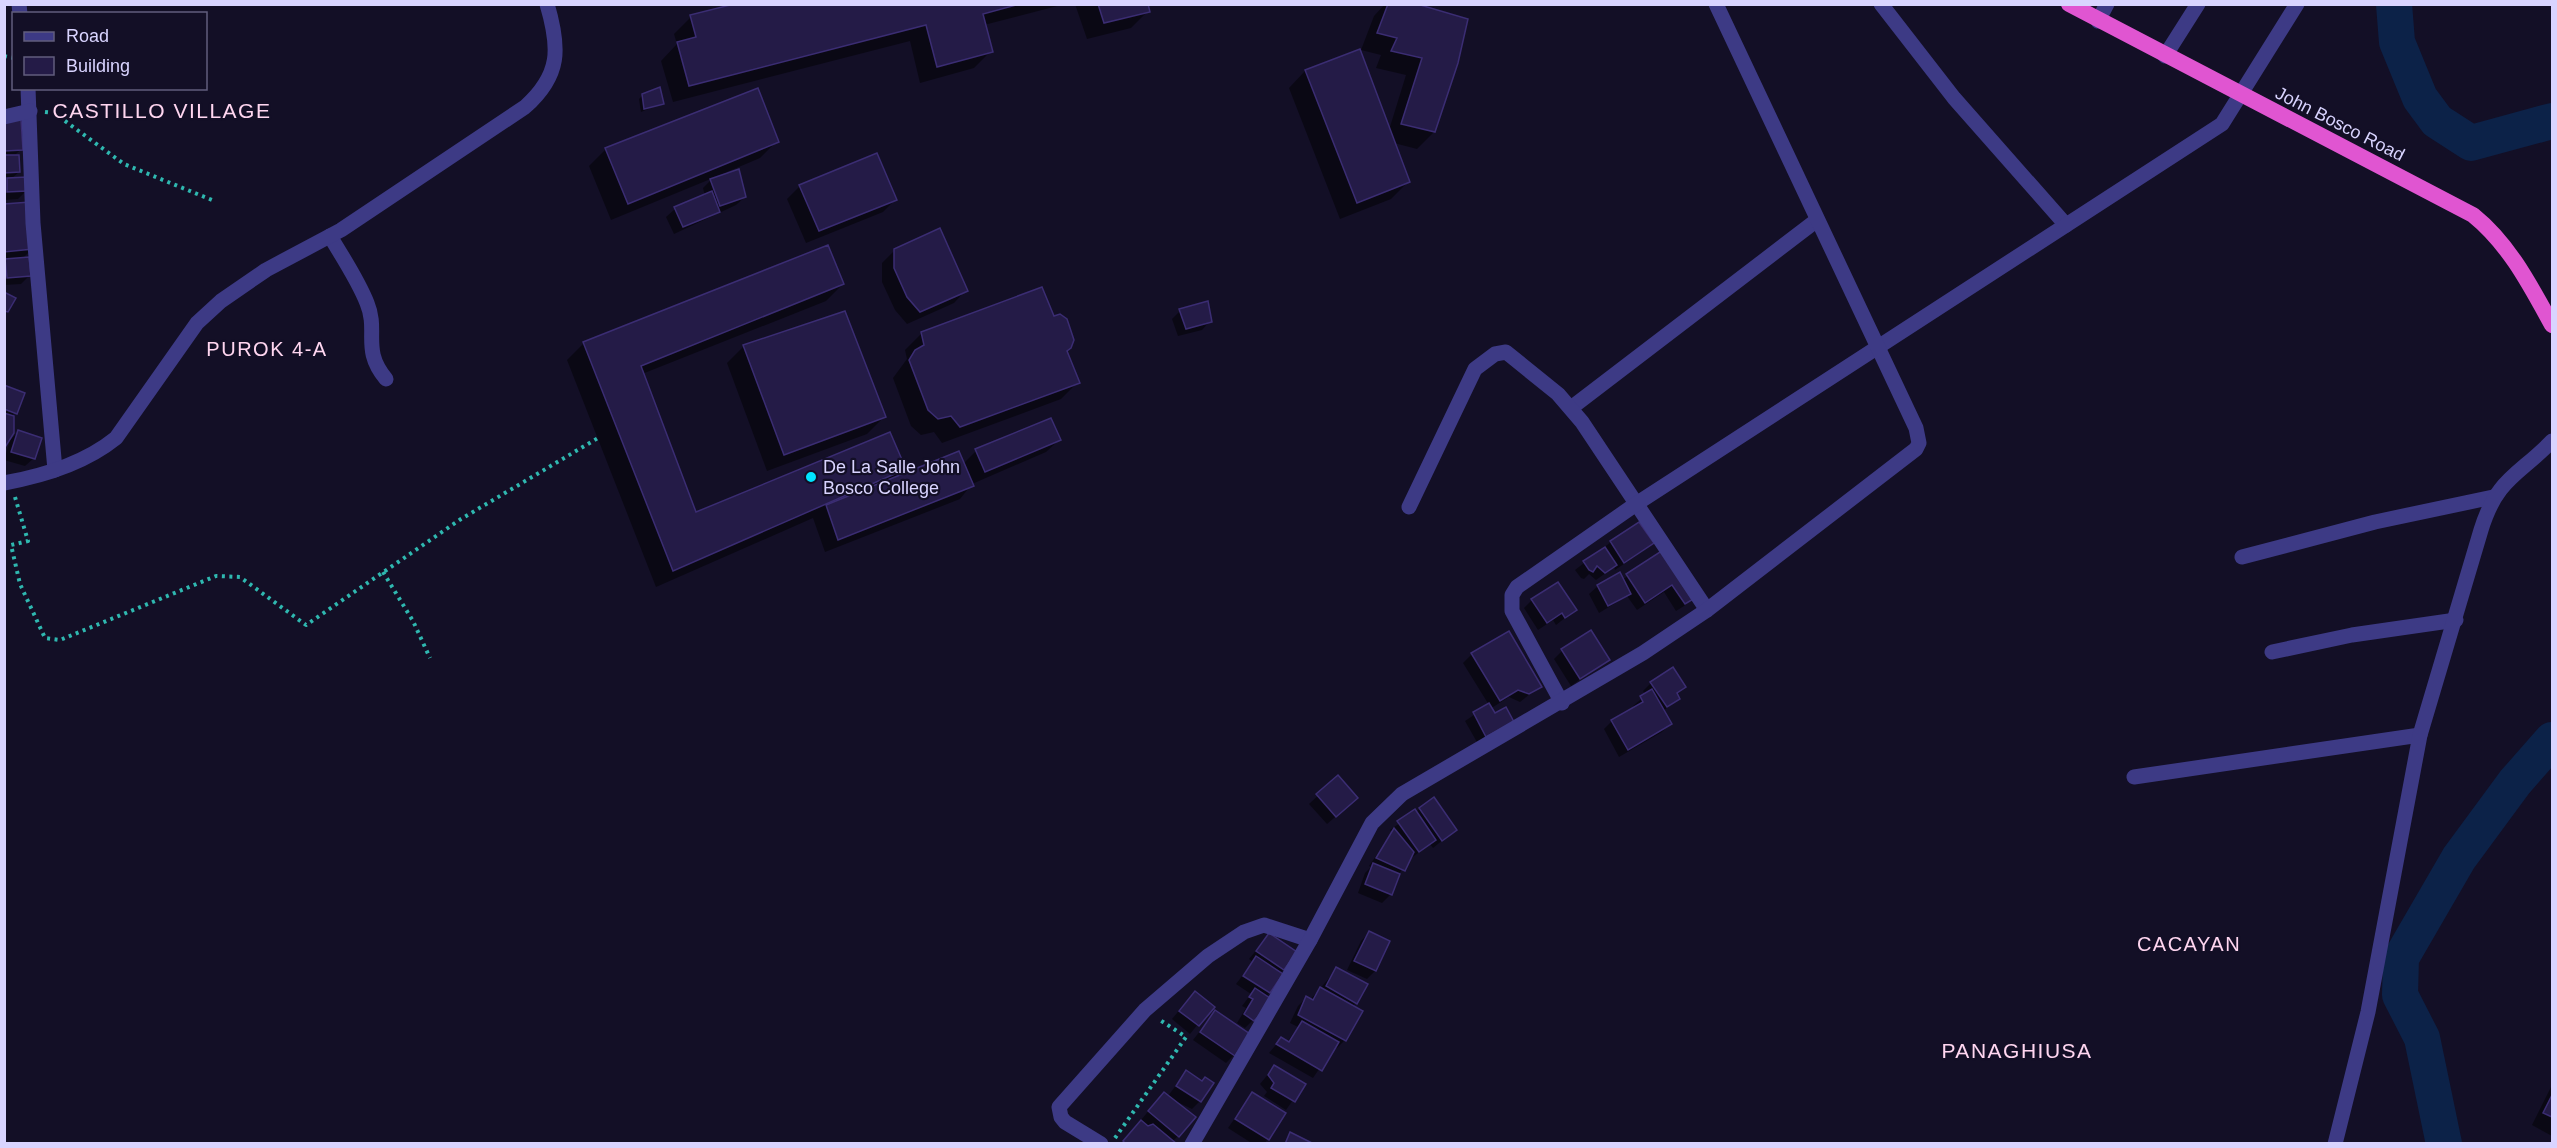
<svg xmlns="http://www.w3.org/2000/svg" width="2557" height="1148" font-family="Helvetica,sans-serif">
<rect width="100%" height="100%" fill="#130f26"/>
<!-- shadow -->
<g fill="#0007">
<path d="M740,4H1065L984,25L991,51L974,68L920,83L910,41L673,102L661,61L677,44L674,34L691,17Z"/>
<path d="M1075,4H1146L1148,11L1131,28L1087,39Z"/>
<path d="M1385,4H1411L1466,20L1434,132L1417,149L1394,143L1408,182L1391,199L1340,219L1289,88L1305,71L1389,130L1406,75L1376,68L1381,55L1361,50L1374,16Z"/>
<path d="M643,95L662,103L641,112L639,99Z"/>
<path d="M4,122L21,149L14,156L19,172L11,179L26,191L18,199L4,200Z"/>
<path d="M777,141L760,158L727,172L745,197L736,205L674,234L666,217L675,209L705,196L703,188L713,178L611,220L589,166L606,149Z"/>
<path d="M800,186L895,200L883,212L806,243L787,199Z"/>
<path d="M4,205L32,249L21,260L29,276L21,284L4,285V262L8,258L4,259Z"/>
<path d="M895,250L966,290L954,303L907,324L895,310L882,282V263Z"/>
<path d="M843,284L826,301L642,374L696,514L904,468L893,479L963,464L976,451L1059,440L1046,452L972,484L960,499L825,552L813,518L656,587L567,360L584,343Z"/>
<path d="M1180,311L1210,321L1202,330L1178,336L1172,319Z"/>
<path d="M1053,318L1078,382L1061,399L942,443L934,432L921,435L911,426L893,378L907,359L905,350L922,333Z"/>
<path d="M744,346L884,417L867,434L767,471L727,363Z"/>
<path d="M4,386L23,394L12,417L4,446Z"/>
<path d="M18,432L34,458L25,466L4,460L10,440Z"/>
<path d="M1611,542L1652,543L1643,551L1615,570L1614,567L1596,580L1589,574L1584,579L1581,578L1575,570Z"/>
<path d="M1662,552L1693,597L1684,606L1676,611L1664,592L1637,610L1627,596L1599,613L1589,594L1598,586L1619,574L1622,580Z"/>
<path d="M1532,600L1575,610L1556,625L1553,620L1538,630L1524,608Z"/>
<path d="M1508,633L1540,686L1520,702L1509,697L1490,709L1494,715L1512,722L1478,744L1465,721L1489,705L1463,663L1472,654Z"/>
<path d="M1562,651L1608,659L1571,686L1554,659Z"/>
<path d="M1651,683L1684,687L1676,695L1678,699L1663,711L1670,724L1662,732L1619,757L1604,729L1612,721L1634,709L1633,706L1646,695L1643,691Z"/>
<path d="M1338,777L1348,806L1327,824L1309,804Z"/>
<path d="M1434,799L1455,830L1433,848L1430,844L1410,859L1398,875L1391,894L1382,903L1358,893L1365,873L1371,867L1369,866L1392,833L1390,830Z"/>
<path d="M1369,933L1388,942L1375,971L1367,979L1347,970L1361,941Z"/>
<path d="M1269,935L1283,969L1253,1020L1245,1028L1237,1023L1246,1008L1242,1006L1251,994L1236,984L1253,962L1249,959Z"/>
<path d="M1337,969L1356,1003L1352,1007L1345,1040L1337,1048L1334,1047L1313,1078L1269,1053L1281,1039L1287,1042L1298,1027L1290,1023L1298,1006L1306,998L1310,1000Z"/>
<path d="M1187,1001L1212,1007L1190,1034L1172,1019Z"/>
<path d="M1215,1012L1234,1055L1226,1063L1193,1040Z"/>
<path d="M1275,1066L1304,1084L1286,1110L1264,1096L1267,1092L1260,1084Z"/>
<path d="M1186,1072L1200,1101L1192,1109L1169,1098L1178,1136L1172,1142L1174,1144H1121L1156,1102L1168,1096Z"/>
<path d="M2552,1085V1136L2532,1125Z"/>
<path d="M1252,1094L1268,1139L1264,1144H1253L1228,1128Z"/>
</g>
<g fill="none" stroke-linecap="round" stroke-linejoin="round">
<!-- river -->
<g stroke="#0c2248" stroke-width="36">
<path d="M2394,4L2397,42L2420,98L2437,121L2471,143L2552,121"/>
<path d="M2444,1144L2422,1038L2400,995L2401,958L2459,858L2515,782L2552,740"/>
</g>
</g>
<!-- building -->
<g fill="#241b47" stroke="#3b2d73" stroke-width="1.5">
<path d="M734,4H1020L983,14L993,52L937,67L926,25L689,86L677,42L696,37L690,15Z"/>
<path d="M1098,4H1148L1150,12L1104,23Z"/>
<path d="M1388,4H1417L1468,19L1458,63L1435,132L1401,124L1422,58L1391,51L1397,38L1377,33Z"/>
<path d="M1360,49L1410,182L1357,203L1305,70Z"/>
<path d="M660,87L664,104L644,109L642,94Z"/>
<path d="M758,88L779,142L628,204L605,148Z"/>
<path d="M21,119L23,150L4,151V120Z"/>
<path d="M877,153L897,200L819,231L799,185Z"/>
<path d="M4,155H19L20,172L4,173Z"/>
<path d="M739,169L746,197L720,206L710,179Z"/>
<path d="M27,177V191L7,192V178Z"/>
<path d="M712,191L720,212L683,227L674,207Z"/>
<path d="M30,202L33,249L4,252V204Z"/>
<path d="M940,228L968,291L920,312L907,297L894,268V249Z"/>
<path d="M828,245L844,284L641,366L696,512L890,432L906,469L673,571L583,342Z"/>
<path d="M29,257L31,276L7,278L5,259Z"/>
<path d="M1042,287L1054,316L1060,314L1067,319L1074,340L1071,348L1067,351L1080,383L960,427L951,416L938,419L928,410L909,360L915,350L924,345L921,332Z"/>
<path d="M4,292L16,298L8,312L4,311Z"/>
<path d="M1208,301L1212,322L1186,329L1179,309Z"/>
<path d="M845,311L886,417L784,455L743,345Z"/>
<path d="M4,385L25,393L17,414L4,409Z"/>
<path d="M4,413L14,416V433L4,449Z"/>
<path d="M1051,418L1061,440L985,472L975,449Z"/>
<path d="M18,430L42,438L35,459L11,452Z"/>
<path d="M959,451L974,486L838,540L826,505Z"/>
<path d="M1639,522L1654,543L1624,563L1610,541Z"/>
<path d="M1605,547L1617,565L1605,573L1597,566L1593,572L1589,570L1583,561Z"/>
<path d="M1663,550L1695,598L1685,604L1672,585L1645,603L1626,574Z"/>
<path d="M1620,572L1631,594L1608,606L1597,585Z"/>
<path d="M1558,582L1577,610L1565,618L1562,613L1547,623L1531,599Z"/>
<path d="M1591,630L1610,660L1580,679L1561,649Z"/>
<path d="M1509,631L1542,687L1529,694L1518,690L1500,701L1471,653Z"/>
<path d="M1673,667L1686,687L1677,693L1680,699L1667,707L1650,682Z"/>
<path d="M1652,689L1672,724L1628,750L1611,720L1643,702L1640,696Z"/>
<path d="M1489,703L1495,713L1506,707L1514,722L1486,737L1473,712Z"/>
<path d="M1338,775L1358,798L1336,817L1316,794Z"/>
<path d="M1434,797L1457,830L1442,841L1419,808Z"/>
<path d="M1415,809L1436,840L1419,852L1397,821Z"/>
<path d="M1394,828L1414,852L1405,871L1376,858Z"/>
<path d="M1373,863L1400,874L1392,895L1365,884Z"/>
<path d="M1369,931L1390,941L1376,971L1354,961Z"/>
<path d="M1269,933L1297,952L1284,970L1256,951Z"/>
<path d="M1256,956L1283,974L1270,993L1243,976Z"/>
<path d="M1336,967L1368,984L1357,1004L1326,986Z"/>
<path d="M1320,987L1363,1011L1346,1041L1298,1015L1306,996L1313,1000Z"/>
<path d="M1255,988L1273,1000L1254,1021L1244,1014L1253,999L1249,997Z"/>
<path d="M1195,991L1215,1007L1199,1026L1179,1011Z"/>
<path d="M1215,1010L1250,1034L1235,1056L1200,1032Z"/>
<path d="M1302,1021L1339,1042L1322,1071L1276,1044L1281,1037L1289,1042Z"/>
<path d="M1274,1065L1306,1084L1295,1102L1271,1088L1274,1083L1268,1075Z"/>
<path d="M1186,1070L1202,1081L1205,1077L1214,1083L1201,1102L1176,1086Z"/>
<path d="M1164,1092L1196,1117L1179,1137L1148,1111Z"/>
<path d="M1252,1092L1286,1113L1269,1140L1235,1119Z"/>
<path d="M2552,1095V1117L2543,1113Z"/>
<path d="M1141,1120L1148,1126L1153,1124L1177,1144H1126L1123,1141Z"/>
<path d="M1290,1132L1314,1144H1285Z"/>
</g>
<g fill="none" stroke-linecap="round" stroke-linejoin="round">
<!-- path -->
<g stroke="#2fb8b0" stroke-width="4" stroke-dasharray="3 4.5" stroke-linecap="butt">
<path d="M4,56L14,58"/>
<path d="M45,112L54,113L124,164L212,200"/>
<path d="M15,497L28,541L11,545L20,584L45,638L60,640L216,576L240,577L306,625L461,519L598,438"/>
<path d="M383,572L413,621L430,658"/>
<path d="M1115,1138L1186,1037L1160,1020"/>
</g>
<!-- minor -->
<g stroke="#3d3a85" stroke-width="15">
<path d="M19,4L20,14"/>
<path d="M1881,4L1954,98L2066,225"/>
<path d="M2098,21L2107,4"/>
<path d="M2165,56L2198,4"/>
<path d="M28,88L33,223L55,470"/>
<path d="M4,117L30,111"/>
<path d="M330,236C343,258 358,280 367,303C379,332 361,349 386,379"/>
<path d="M1571,408L1817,220"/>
<path d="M4,483C43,476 85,463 116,438L197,323L221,301L266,270L341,230L525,107C561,75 560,48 547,4"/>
<path d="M1409,507L1475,369L1495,354L1506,352L1558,394L1582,422L1707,610"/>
<path d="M2242,557L2375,522L2493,497"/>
<path d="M2272,652L2352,635L2456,620"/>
<path d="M1562,703L1512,611V595L1517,587L1636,504L2222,124L2297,4"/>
<path d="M2134,777L2420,735"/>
<path d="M1101,1144L1065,1122L1061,1117L1059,1107L1145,1010L1208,956L1244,932L1264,925L1310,940"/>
<path d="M1192,1144L1310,940L1372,823L1402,794L1643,653L1707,610L1916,449L1919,443L1916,428L1716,4"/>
<path d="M2335,1144L2368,1012L2420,735L2481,530C2497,478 2518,476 2552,441"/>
</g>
<!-- trunk -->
<path stroke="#e055d1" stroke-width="16" d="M2069,4L2473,215C2509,244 2530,285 2552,325"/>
</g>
<!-- markers -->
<circle fill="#00e5ff" stroke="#130f26" stroke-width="2" cx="811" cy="477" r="6"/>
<g text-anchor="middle" stroke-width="4.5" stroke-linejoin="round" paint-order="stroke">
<!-- street labels -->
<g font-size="18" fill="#d9d4ff" stroke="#130f26">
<text transform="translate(2340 124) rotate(27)" y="6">John Bosco Road</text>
</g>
<!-- poi labels -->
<g font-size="18" fill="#d9d4ff" stroke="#130f26" text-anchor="start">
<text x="823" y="473">De La Salle John<tspan x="823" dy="21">Bosco College</tspan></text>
</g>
<!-- neighbourhood labels -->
<g font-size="20" letter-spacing="1.5" fill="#ffd6f0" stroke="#130f26">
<text x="267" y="356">PUROK 4-A</text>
<text x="2189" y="951">CACAYAN</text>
</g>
<!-- quarter labels -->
<g font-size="21" letter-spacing="1.5" fill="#ffd6f0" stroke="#130f26">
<text x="162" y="118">CASTILLO VILLAGE</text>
<text x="2017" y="1058">PANAGHIUSA</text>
</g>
</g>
<!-- border -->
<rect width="2557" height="1148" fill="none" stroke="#d9d4ff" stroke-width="12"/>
<!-- legend -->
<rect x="12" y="12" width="195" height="78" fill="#130f26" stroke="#625e7d" stroke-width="1.5"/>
<rect x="24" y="32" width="30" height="9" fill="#3d3a85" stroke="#625e7d" stroke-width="1.5"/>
<text x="66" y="42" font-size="18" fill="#d9d4ff">Road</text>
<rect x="24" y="57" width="30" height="18" fill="#241b47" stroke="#625e7d" stroke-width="1.5"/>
<text x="66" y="72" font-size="18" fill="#d9d4ff">Building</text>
</svg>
